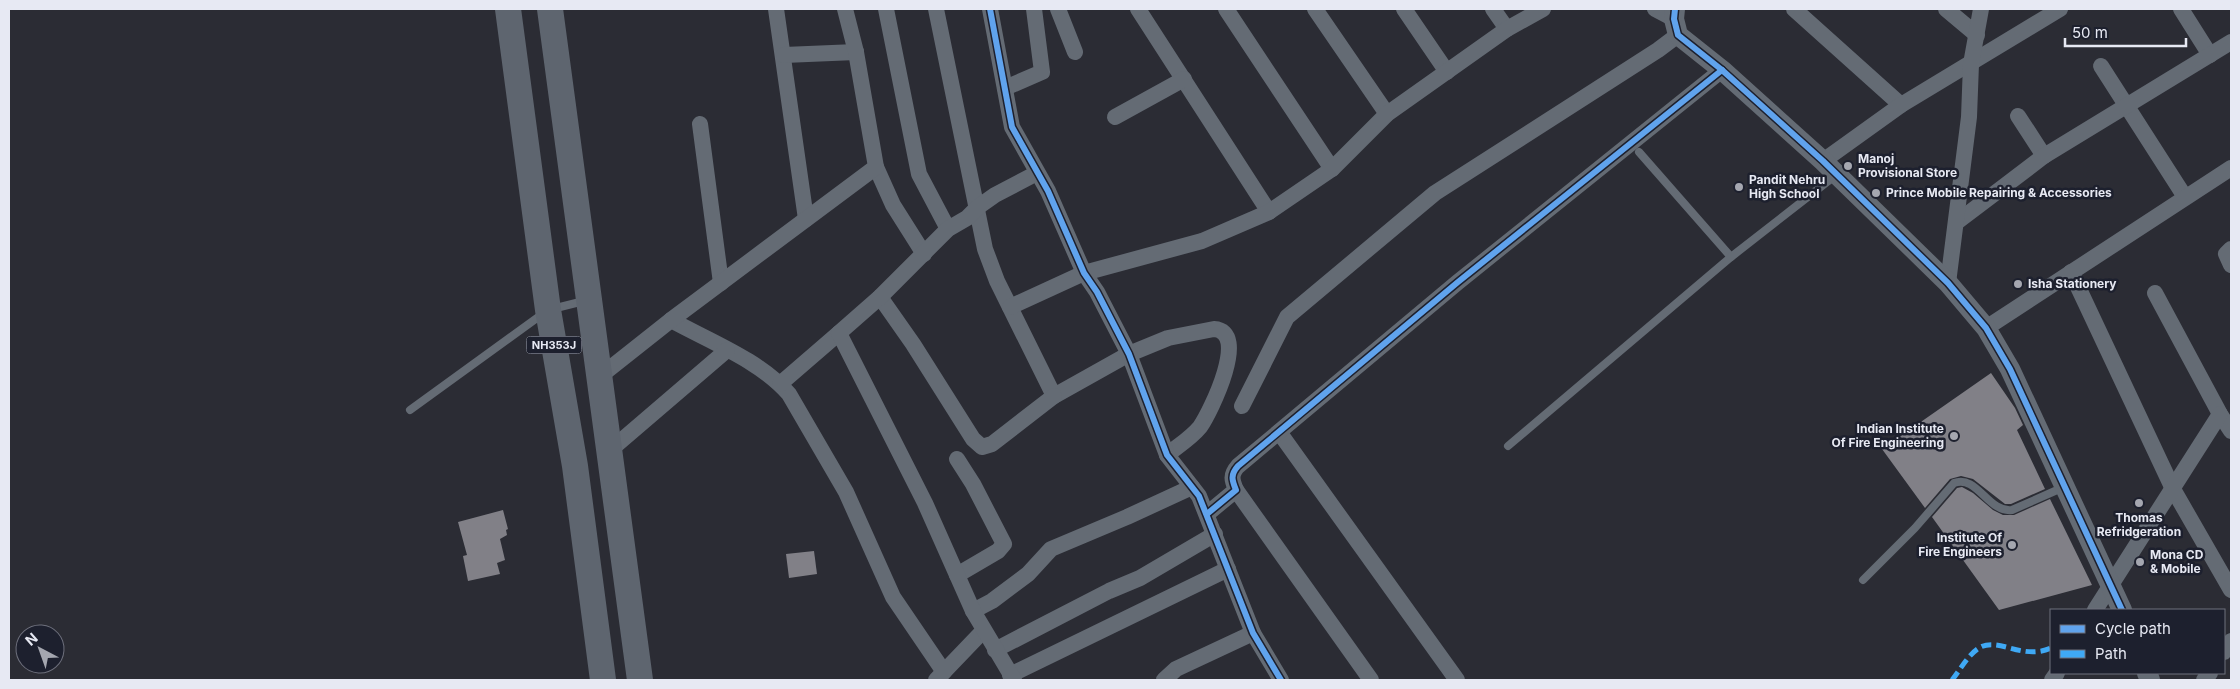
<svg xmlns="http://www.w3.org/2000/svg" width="2240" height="689" font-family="Inter,sans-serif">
<rect width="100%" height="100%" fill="#2b2c34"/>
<!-- building -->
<g fill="#818087">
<path d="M1991,373L2015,408L2023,425L2017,430L2045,489L2011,504H2005L1973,479L1961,476L1950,479L1925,508L1882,449Z"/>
<path d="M1962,487L1973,493L1993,510L2003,515H2014L2050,499L2092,585L1999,610L1932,517L1957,488Z"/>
<path d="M503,510L508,529L506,530L507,535L500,539L505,560L497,563L500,574L468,581L463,556L467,555L458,522Z"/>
<path d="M814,551L817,574L789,578L786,554Z"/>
</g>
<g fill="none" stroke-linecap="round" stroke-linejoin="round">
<!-- service -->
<g stroke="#646b74" stroke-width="8">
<path d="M1639,152L1731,257"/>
<path d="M410,410L548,310L584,301"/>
<path d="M1508,446L1731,257L1836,175"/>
<path d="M1863,580L1915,528L1954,483C1977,474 1988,513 2012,510L2064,487"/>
</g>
<!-- minor -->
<g stroke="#646b74" stroke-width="16">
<path d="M776,9L806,219"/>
<path d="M886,9L919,174L948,229"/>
<path d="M936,9L985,249L997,281L1054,396L1129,354L1168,338L1214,329C1250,331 1211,411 1200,427C1191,438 1178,446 1167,455"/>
<path d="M990,9L1012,127L1048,191L1084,273L1097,292L1129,354L1167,455L1199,496L1253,633L1281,680"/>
<path d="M1058,9L1075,52"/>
<path d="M1138,9L1269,212"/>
<path d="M1226,9L1332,169"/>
<path d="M1315,9L1387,114"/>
<path d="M1404,9L1447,72"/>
<path d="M1493,9L1507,29"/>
<path d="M1655,9L1674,19"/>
<path d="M1794,9L1901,105"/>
<path d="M1946,9L1977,35"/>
<path d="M2181,9L2210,55"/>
<path d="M784,55L856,52"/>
<path d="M2101,66L2185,197"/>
<path d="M1005,88L1042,72L1034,9"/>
<path d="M2018,116L2044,156"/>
<path d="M1115,117L1184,79"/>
<path d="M700,124L721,283"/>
<path d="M1823,161L1901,105L2060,9"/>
<path d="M876,167L893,205L924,254"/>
<path d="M1957,222L2044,156L2231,42"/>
<path d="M2231,249L2226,254L2231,265"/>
<path d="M2071,272L2173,489L2231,590"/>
<path d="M1948,283L1969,117L1971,64L1981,9"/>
<path d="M2155,293L2220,414L2231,431"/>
<path d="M880,297L913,344L973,439L982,447L992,444L1054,396"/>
<path d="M1010,307L1084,273L1202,241L1269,212L1332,169L1387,114L1507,29L1543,9"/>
<path d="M671,320C711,342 759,360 789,394L846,492L893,597L944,672"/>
<path d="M1986,328L2231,168"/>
<path d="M599,377L671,320L876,167L856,52L845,9"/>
<path d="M780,384L839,333"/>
<path d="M1242,406L1287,317L1435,193L1658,50L1678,35"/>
<path d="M1279,432L1457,680"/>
<path d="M608,452L727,350"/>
<path d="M957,459L973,484L1004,544L998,551L957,575"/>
<path d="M1236,490L1371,680"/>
<path d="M1207,514L1236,490C1232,480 1230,475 1238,466L1458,282L1722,70"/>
<path d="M2095,610L2220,414"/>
<path d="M973,611L992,601L1028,574L1051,549L1127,517L1192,487"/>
<path d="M995,650L1109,591L1140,578L1215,534"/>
<path d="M2224,652L2231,641"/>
<path d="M1010,675L1228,569"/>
<path d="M936,680L983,631"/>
<path d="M1014,680L973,611L925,503L839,333L880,297L948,229L967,218L978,207L995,195L1037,173"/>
<path d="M1164,680L1176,669L1253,633"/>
<path d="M2052,680L2057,673"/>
<path d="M2204,680L2210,673"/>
</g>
<!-- tertiary -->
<g stroke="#646b74" stroke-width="20">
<path d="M1675,9L1674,19L1678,35L1722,70L1823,161L1948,283L1986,328L2010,369L2122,610"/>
<path d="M2147,673L2150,680"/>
</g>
<!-- trunk -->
<g stroke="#5e656f" stroke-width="26">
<path d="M508,9L548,310L575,466L603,680"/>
<path d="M550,9L640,680"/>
</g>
<!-- quiet -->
<path stroke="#3fa9f5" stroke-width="5" stroke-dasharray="10 5" stroke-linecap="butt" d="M1952,680C1960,670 1968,655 1979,648C1998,636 2022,661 2051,648"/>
<!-- cycleway casing -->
<g stroke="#1d202e" stroke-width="9">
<g id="cycleway">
<path d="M990,9L1012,127L1048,191L1084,273L1097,292L1129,354L1167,455L1199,496L1253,633L1281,680"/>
<path d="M1675,9L1674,19L1678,35L1722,70L1823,161L1948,283L1986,328L2010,369L2122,610"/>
<path d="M1207,514L1236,490C1232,480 1230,475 1238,466L1458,282L1722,70"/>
</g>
</g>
<!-- cycleway -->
<use href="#cycleway" stroke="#60a3ed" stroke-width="6"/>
</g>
<!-- markers -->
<g fill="#a5a7b0" stroke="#1d202e" stroke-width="2">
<circle cx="1848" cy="166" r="5"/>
<circle cx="1739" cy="187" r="5"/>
<circle cx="1876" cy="193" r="5"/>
<circle cx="2018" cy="284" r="5"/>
<circle cx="1954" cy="436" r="5"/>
<circle cx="2139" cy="503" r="5"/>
<circle cx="2012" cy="545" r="5"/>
<circle cx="2140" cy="562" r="5"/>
</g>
<g text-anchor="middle" stroke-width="5" stroke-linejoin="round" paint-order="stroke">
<!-- shield labels -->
<rect fill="#1d202e" stroke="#aaadb8" stroke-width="1" x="526.5" y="336.5" width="55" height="17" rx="4"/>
<g font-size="11" font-weight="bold" fill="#e7e9f3">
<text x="554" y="349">NH353J</text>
</g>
<!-- poi labels -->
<g font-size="12" font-weight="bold" fill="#e7e9f3" stroke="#1d202e" text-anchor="start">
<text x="1858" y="163">Manoj<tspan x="1858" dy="14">Provisional Store</tspan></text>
<text x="1749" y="184">Pandit Nehru<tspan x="1749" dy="14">High School</tspan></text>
<text x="1886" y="197">Prince Mobile Repairing &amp; Accessories</text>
<text x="2028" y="288">Isha Stationery</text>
<text x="1944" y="433" text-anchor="end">Indian Institute<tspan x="1944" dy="14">Of Fire Engineering</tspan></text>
<text x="2139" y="522" text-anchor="middle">Thomas<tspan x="2139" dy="14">Refridgeration</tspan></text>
<text x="2002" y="542" text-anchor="end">Institute Of<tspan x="2002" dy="14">Fire Engineers</tspan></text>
<text x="2150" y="559">Mona CD<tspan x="2150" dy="14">&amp; Mobile</tspan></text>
</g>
</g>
<!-- border -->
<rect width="2240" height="689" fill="none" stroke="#e7e9f3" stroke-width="20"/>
<!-- legend -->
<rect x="2050" y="609" width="175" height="65" fill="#1d202e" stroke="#6e707d"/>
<rect x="2060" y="625" width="25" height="8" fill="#60a3ed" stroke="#6e707d"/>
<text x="2095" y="634" font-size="15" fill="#e7e9f3">Cycle path</text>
<rect x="2060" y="650" width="25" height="8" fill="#3fa9f5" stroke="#6e707d"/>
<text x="2095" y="659" font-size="15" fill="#e7e9f3">Path</text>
<!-- north arrow -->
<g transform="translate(40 649) rotate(319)"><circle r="24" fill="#1d202e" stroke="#6e707d"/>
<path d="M0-4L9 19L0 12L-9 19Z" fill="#a5a7b0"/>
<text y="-8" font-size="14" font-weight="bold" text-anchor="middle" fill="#e7e9f3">N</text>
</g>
<!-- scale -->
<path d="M2065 38v8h121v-8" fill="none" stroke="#e7e9f3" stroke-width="2.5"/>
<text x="2072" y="38" font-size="15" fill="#e7e9f3" stroke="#1d202e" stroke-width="4" paint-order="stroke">50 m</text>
</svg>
